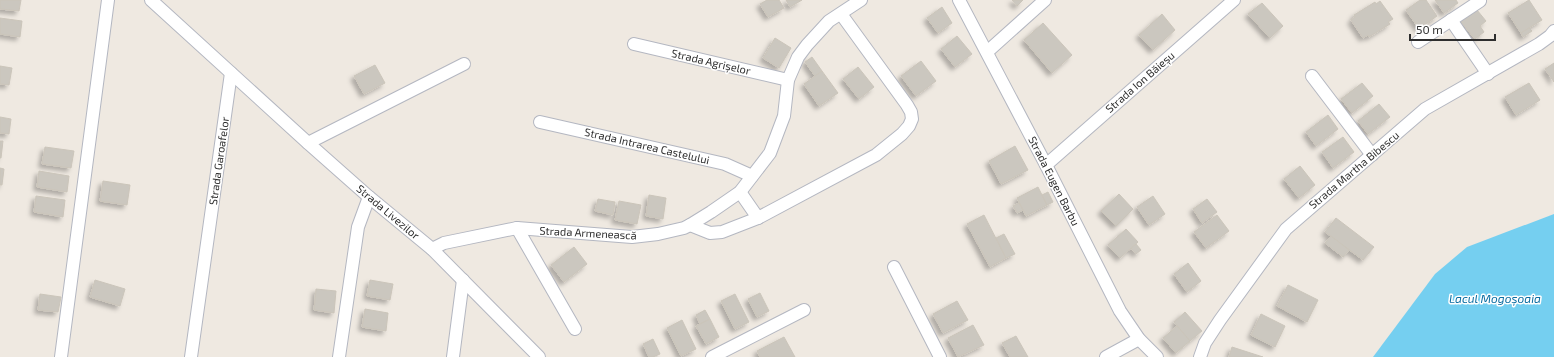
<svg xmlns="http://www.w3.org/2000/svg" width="1554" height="357" font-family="'Exo 2',sans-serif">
<defs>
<filter id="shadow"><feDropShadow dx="-3.5" dy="3.5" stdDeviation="2" flood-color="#0004"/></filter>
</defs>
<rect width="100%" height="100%" fill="#efe9e1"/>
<!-- water -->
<path fill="#75cff0" d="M1554,214V357H1373L1435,274L1467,247Z"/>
<!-- building -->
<g fill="#cbc7bf" stroke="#cbc5ba" filter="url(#shadow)">
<path d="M0,0H21L19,11L0,9Z"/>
<path d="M767,0H779L784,8L768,17L760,4Z"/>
<path d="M786,0H802L790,7Z"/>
<path d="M1012,0H1023L1017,6Z"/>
<path d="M1420,0H1426L1437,16L1419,29L1406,10Z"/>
<path d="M1435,0H1456L1458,3L1444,13Z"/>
<path d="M1529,0L1542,20L1521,33L1508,13Z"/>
<path d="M1380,1L1393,19L1388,22L1390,24L1369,37L1368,35L1363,38L1351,20L1355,17L1354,15L1375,2L1376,4Z"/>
<path d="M1262,3L1283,26L1270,38L1248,14Z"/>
<path d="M942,7L952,23L938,33L927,18Z"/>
<path d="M1477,10L1486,21L1480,26L1484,32L1475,39L1461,22Z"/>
<path d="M1162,14L1175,30L1153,50L1139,35Z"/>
<path d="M0,18L22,21L20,37L0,34Z"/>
<path d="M1043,23L1072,55L1052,73L1024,40Z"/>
<path d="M1529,28L1532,31L1523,37L1521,33Z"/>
<path d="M957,36L972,54L955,67L941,49Z"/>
<path d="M775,38L791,48L779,68L763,58Z"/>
<path d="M812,57L822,71L815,76L805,62Z"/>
<path d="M921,61L936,81L916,96L901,76Z"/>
<path d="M1554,63V82L1545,69Z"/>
<path d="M375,65L385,83L364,94L354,76Z"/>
<path d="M0,66L12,68L9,85L0,84Z"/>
<path d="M858,67L874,87L859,99L843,79Z"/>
<path d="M822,71L838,93L819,106L804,84Z"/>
<path d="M1362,83L1373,96L1352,113L1341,99Z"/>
<path d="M1529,83L1540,100L1516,115L1505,97Z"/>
<path d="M1379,104L1390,117L1368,134L1358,121Z"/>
<path d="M1328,115L1338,129L1316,146L1306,132Z"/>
<path d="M0,117L11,119L9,134L0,133Z"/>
<path d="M1343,137L1354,152L1333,168L1322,152Z"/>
<path d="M0,141H3L1,158H0Z"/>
<path d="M1015,146L1028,170L1001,184L989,161Z"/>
<path d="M45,147L74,151L71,168L42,164Z"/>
<path d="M1300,166L1315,185L1299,198L1284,179Z"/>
<path d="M0,168L4,169L2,185H0Z"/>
<path d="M39,171L69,176L67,192L37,187Z"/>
<path d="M103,181L130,185L127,205L100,201Z"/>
<path d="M1038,187L1047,205L1026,216L1017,198Z"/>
<path d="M1048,192L1053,202L1047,205L1042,195Z"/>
<path d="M1119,194L1133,209L1116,226L1101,211Z"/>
<path d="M649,195L666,198L663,219L646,216Z"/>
<path d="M36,196L65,200L63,217L34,212Z"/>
<path d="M1153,196L1165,214L1149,225L1137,207Z"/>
<path d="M598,199L615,202L613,215L595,211Z"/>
<path d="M1207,199L1217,212L1202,223L1193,209Z"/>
<path d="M619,201L641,205L637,224L615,220Z"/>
<path d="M1019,203L1023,210L1017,213L1013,206Z"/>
<path d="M984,215L1006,258L990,267L967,224Z"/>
<path d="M1217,215L1229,231L1206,248L1194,232Z"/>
<path d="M1336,218L1374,247L1363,260L1325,232Z"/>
<path d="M1126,229L1138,242L1120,258L1108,245Z"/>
<path d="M1004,234L1015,254L1006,258L996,238Z"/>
<path d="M1331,236L1349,250L1343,257L1325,243Z"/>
<path d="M1136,244L1141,250L1136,254L1131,248Z"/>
<path d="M574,247L587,264L564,282L551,265Z"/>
<path d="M1188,263L1201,281L1187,292L1174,274Z"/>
<path d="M95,280L125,289L120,306L90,297Z"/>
<path d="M370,280L393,284L390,300L367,296Z"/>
<path d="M1288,285L1318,300L1307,322L1277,306Z"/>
<path d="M316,289L336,291L334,313L314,310Z"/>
<path d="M760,293L769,311L757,317L748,299Z"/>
<path d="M40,294L61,297L58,312L38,310Z"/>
<path d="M735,294L749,322L735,329L721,301Z"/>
<path d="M957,301L968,320L943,333L933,314Z"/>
<path d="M365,309L388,313L386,331L362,327Z"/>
<path d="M705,310L710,319L700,324L696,315Z"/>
<path d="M1185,312L1202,331L1190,341L1174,322Z"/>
<path d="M1261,314L1285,326L1275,347L1251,335Z"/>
<path d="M710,319L719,337L706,344L696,326Z"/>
<path d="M682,320L696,349L681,356L667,328Z"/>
<path d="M973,325L984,345L958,357L948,338Z"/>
<path d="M1177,326L1190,341L1176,353L1163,338Z"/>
<path d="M1016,336L1028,357H1010L1002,343Z"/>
<path d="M784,337L795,357H760L757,351Z"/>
<path d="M653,339L660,354L653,357H649L643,344Z"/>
<path d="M1232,347L1263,357H1229Z"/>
</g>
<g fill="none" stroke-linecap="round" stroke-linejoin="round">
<!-- street casing -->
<g stroke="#b4b7c1" stroke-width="14">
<g id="street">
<path d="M151,0L308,143L369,197L432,249L539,357"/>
<path d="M959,0L1046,165L1120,311L1139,339L1157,357"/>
<path d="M1451,20L1488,74"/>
<path d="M1418,42L1480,1"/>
<path d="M634,44L788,80"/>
<path d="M987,52L1045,0"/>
<path d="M1312,76L1372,155"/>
<path d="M540,122L725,164L752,176"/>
<path d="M308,143L464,64"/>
<path d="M1046,165L1234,0"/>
<path d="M740,192L758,218"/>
<path d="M690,225L710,233L722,232L758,218L876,155L902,134L909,126L912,119L911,112L907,105L841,14"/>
<path d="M517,228L575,329"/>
<path d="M432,249L444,243L517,228L632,237L658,234L684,228L690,225L711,212L740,192L770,153L784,116L788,80L798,57L807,45L829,21L861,0"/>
<path d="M894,267L940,357"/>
<path d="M61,357L108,0"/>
<path d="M191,357L231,73"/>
<path d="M339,357L358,227L369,197"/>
<path d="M453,357L463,280"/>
<path d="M712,357L804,310"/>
<path d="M1106,357L1139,339"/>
<path d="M1200,357L1205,343L1220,320L1286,229L1425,109L1539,44L1550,36L1554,31"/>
</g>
</g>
<!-- street -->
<use href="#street" stroke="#fff" stroke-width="12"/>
</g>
<g text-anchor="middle" stroke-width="3" stroke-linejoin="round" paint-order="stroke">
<!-- street labels -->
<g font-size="11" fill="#2e2e2e" stroke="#fff">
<text transform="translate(711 62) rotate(13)" y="4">Strada Agrișelor</text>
<text transform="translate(1140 82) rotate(-41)" y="4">Strada Ion Băieșu</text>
<text transform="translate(647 146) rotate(13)" y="4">Strada Intrarea Castelului</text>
<text transform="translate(219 161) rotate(-82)" y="4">Strada Garoafelor</text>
<text transform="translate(1354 170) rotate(-40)" y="4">Strada Martha Bibescu</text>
<text transform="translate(1054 181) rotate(63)" y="4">Strada Eugen Barbu</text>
<text transform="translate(388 212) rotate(40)" y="4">Strada Livezilor</text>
<text transform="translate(588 233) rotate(3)" y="4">Strada Armenească</text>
</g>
<!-- water labels -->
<g font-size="12" font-style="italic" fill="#0d6fa3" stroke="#fff">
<text x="1495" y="303">Lacul Mogoșoaia</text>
</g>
</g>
<!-- scale -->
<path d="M1410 34v6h85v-6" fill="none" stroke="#2e2e2e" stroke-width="2"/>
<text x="1416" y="34" font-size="12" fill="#2e2e2e" stroke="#ffffff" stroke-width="3" paint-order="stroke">50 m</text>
</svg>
